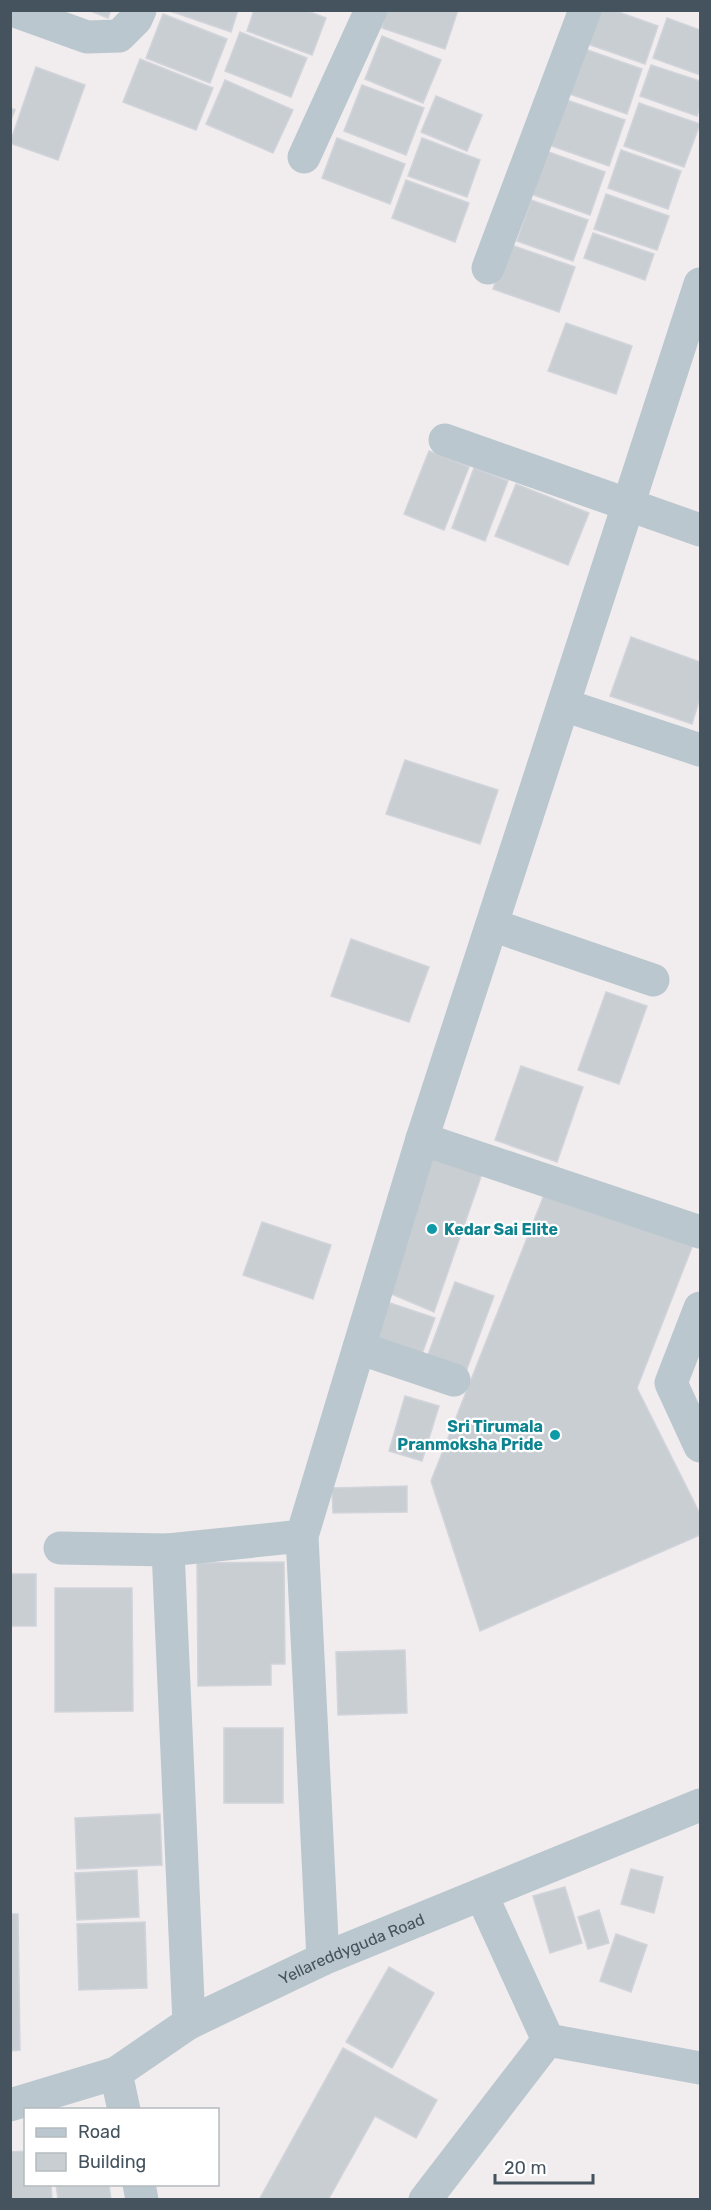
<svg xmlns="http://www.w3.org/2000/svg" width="711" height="2210" font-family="Rubik,sans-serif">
<rect width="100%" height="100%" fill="#f1edee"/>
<!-- building -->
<g fill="#c9ced3" stroke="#d1d4da" stroke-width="1.5">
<path d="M88,10H111L108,18Z"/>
<path d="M167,10H238L231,32Z"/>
<path d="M254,10H305L326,18L312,55L247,31Z"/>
<path d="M387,10H458L445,49L382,28Z"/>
<path d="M593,10H613L658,26L645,64L582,42Z"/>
<path d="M163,14L227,39L210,83L146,58Z"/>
<path d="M667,18L700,30V75L653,58Z"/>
<path d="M240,32L307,58L291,97L225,71Z"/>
<path d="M382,36L441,60L423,103L365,79Z"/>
<path d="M579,47L642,69L627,114L564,92Z"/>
<path d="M140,59L213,88L196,130L123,102Z"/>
<path d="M651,65L700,81V107L697,116L640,96Z"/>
<path d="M36,67L85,85L58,160L10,143Z"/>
<path d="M225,80L293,110L273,153L206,124Z"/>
<path d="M362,85L424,108L406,155L344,131Z"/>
<path d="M436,96L482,115L467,151L421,132Z"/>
<path d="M561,98L625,120L609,166L546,144Z"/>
<path d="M639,103L700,124L684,167L624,146Z"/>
<path d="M10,108L15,110L10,122Z"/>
<path d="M337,138L405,164L390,204L322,178Z"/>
<path d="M422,138L480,160L467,197L408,176Z"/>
<path d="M543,150L605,172L590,215L528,193Z"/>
<path d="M621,150L681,171L668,209L608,188Z"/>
<path d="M406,180L469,203L455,242L392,218Z"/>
<path d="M606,194L669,216L657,250L594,229Z"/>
<path d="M531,200L588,220L573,261L517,241Z"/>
<path d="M593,233L654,254L645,280L584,258Z"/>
<path d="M508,244L575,267L559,312L493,289Z"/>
<path d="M566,323L632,346L616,394L548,371Z"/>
<path d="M429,451L469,467L444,530L404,514Z"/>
<path d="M474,468L508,481L485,541L452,528Z"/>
<path d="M516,484L589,513L568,565L495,536Z"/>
<path d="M631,637L700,662V698L692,724L610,696Z"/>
<path d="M405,760L498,790L480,844L386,814Z"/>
<path d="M351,939L429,967L409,1022L331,996Z"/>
<path d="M606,992L647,1006L619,1084L578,1070Z"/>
<path d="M521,1066L583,1087L557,1162L495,1140Z"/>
<path d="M424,1150L484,1168L434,1312L382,1290Z"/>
<path d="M548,1185L694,1242L637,1388L700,1514V1535L480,1631L431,1481Z"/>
<path d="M262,1222L331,1245L313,1299L243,1275Z"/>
<path d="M455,1282L494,1296L465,1374L426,1360Z"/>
<path d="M384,1301L435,1318L419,1362L369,1345Z"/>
<path d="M405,1396L439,1406L422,1461L389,1451Z"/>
<path d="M407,1486V1512L333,1513L332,1488Z"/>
<path d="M284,1562L285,1664H271V1685L198,1686L197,1563Z"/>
<rect x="10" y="1574" width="26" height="52"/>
<path d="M55,1588H132L133,1711L55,1712Z"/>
<path d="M405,1650L407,1713L338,1715L336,1652Z"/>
<rect x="224" y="1728" width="59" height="75"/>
<path d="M160,1814L162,1865L77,1869L75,1818Z"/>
<path d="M631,1869L663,1877L654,1913L621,1904Z"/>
<path d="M137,1870L139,1917L77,1920L75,1873Z"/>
<path d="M565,1887L582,1943L550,1953L533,1896Z"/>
<path d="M599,1910L609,1943L588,1949L578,1917Z"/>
<path d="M10,1914H18L20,2050L10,2051Z"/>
<path d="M145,1922L147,1988L79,1990L77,1924Z"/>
<path d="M616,1934L647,1945L631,1992L600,1981Z"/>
<path d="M389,1967L434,1993L392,2068L346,2042Z"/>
<path d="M343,2048L437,2100L416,2138L375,2116L328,2200H259Z"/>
<path d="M26,2151V2184H51L52,2200H10V2152Z"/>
<path d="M56,2184H109L111,2200H58Z"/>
</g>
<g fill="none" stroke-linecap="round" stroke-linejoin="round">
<!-- minor -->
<g stroke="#bac7ce" stroke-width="33">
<path d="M12,10L87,37L119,36L136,19L140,10"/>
<path d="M304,157L371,10"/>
<path d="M488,268L585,10"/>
<path d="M445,440L700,530"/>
<path d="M564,705L700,750"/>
<path d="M492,925L653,980"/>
<path d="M422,1139L700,1232"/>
<path d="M700,1308L671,1383L700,1446"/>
<path d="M359,1348L454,1380"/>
<path d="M60,1548L168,1550L189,2023"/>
<path d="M168,1550L302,1536"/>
<path d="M323,1959L302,1536L422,1139L700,284"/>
<path d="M548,2040L700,2068"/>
<path d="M116,2073L124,2110"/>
<path id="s1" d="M10,2105L116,2073L189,2023L323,1959L700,1805"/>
<path d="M139,2184L142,2200"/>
<path d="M425,2200L548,2040L482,1896"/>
</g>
</g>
<!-- markers -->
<g fill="#0f9aa8" stroke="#fff" stroke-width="2">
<circle cx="432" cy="1229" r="6"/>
<circle cx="555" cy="1435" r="6"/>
</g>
<g text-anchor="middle" stroke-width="4.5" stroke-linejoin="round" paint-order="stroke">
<!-- culture labels -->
<g font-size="16" font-weight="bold" fill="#0d838f" stroke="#fff" text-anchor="start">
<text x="444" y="1235">Kedar Sai Elite</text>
<text x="543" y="1432" text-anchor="end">Sri Tirumala<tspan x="543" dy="18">Pranmoksha Pride</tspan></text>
</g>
<!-- street labels -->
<g font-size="16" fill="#44535d" stroke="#fff">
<text dy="6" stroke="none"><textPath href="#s1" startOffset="378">Yellareddyguda Road</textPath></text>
</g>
</g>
<!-- border -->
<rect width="711" height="2210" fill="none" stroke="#44535d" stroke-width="24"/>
<!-- legend -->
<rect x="24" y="2108" width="195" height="78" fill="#ffffff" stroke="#b4babe" stroke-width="1.5"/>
<rect x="36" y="2128" width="30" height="9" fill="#bac7ce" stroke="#b4babe" stroke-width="1.5"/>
<text x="78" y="2138" font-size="18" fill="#44535d">Road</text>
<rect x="36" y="2153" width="30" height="18" fill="#c9ced3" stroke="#b4babe" stroke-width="1.5"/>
<text x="78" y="2168" font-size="18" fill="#44535d">Building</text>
<!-- scale -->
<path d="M495 2174v9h98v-9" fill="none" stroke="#44535d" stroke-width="3"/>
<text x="504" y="2174" font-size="18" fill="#44535d" stroke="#ffffff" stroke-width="4.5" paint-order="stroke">20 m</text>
</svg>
